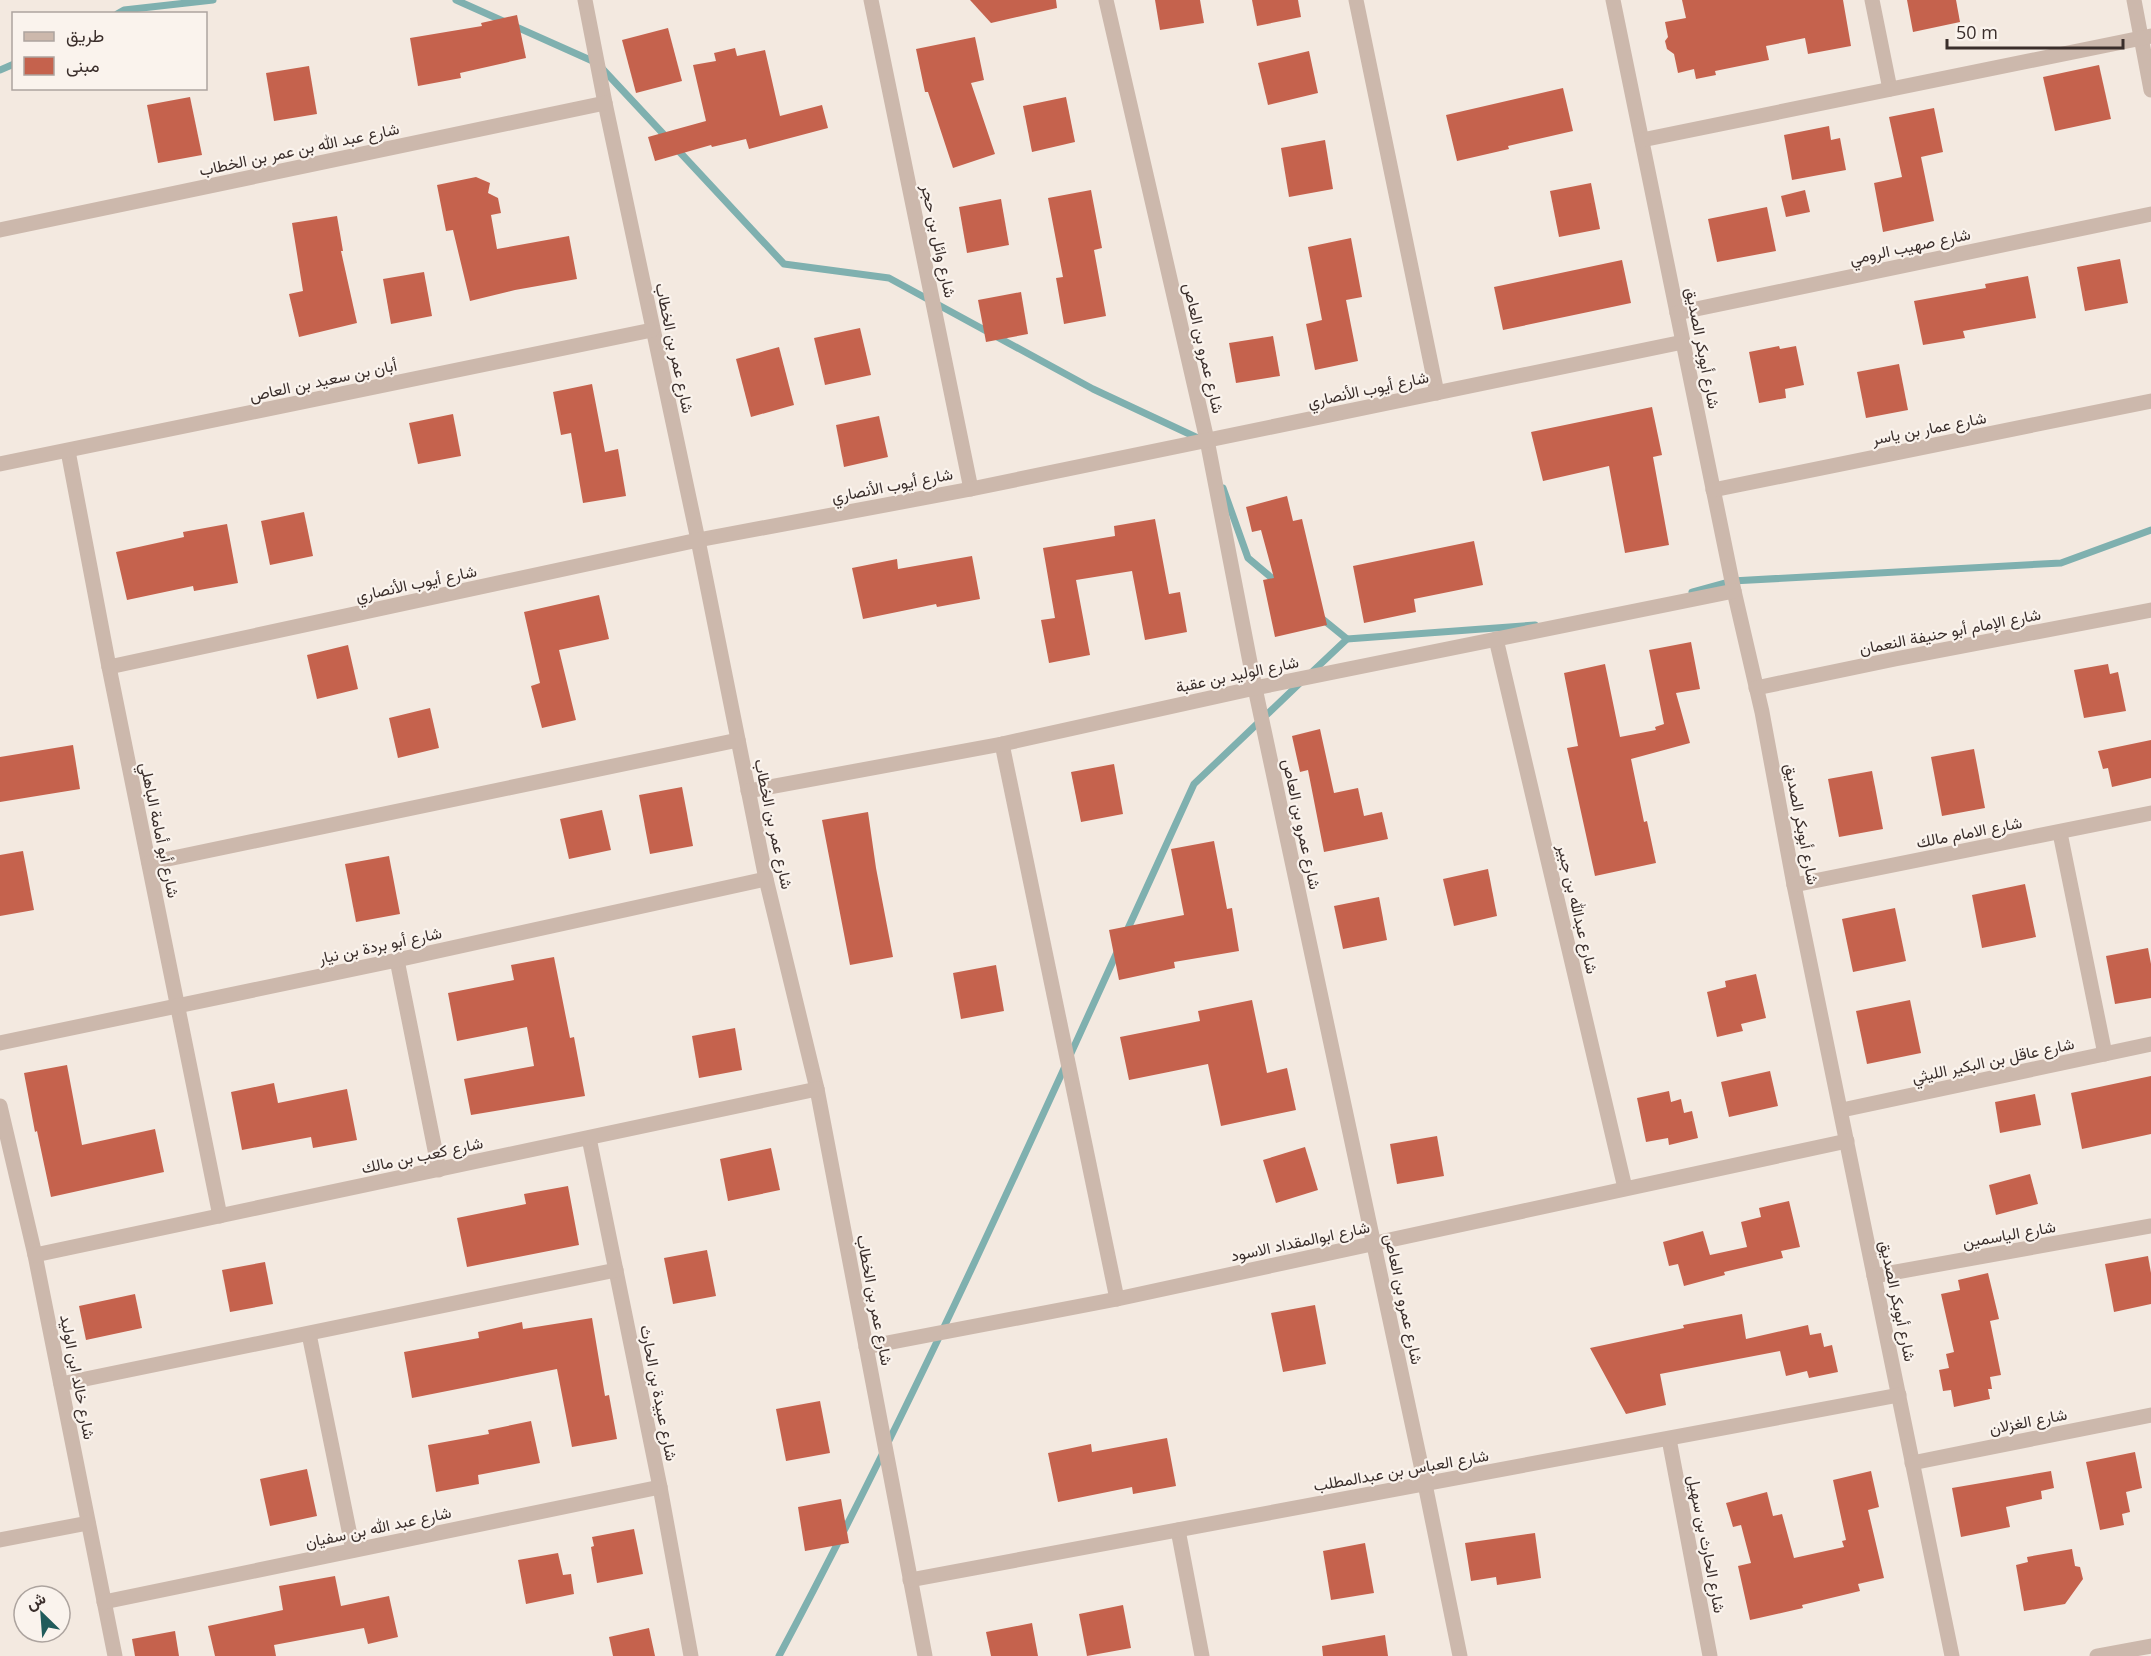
<svg xmlns="http://www.w3.org/2000/svg" width="2151" height="1656" font-family="'Open Sans',Vazirmatn,sans-serif">
<rect width="100%" height="100%" fill="#f3e9e0"/>
<g fill="none" stroke-linecap="round" stroke-linejoin="round">
<!-- stream -->
<g stroke="#7fb0af" stroke-width="7">
<path d="M456,0L597,63L668,139"/>
<path d="M117,14L124,10L213,0"/>
<path d="M0,70L14,64"/>
<path d="M675,147L784,264L889,278L1093,389L1200,439"/>
<path d="M1223,488L1248,558L1279,584"/>
<path d="M1692,592L1732,581L2061,563L2151,530"/>
<path d="M1320,617L1347,639L1535,625"/>
<path d="M1311,673L1347,639"/>
<path d="M1125,935L1194,784L1301,682"/>
<path d="M779,1656C902,1425 1010,1188 1118,950"/>
</g>
</g>
<!-- building -->
<g fill="#c5624d">
<path d="M970,0H1056L1057,8L991,23Z"/>
<path d="M1155,0H1200L1204,23L1160,30Z"/>
<path d="M1252,0H1298L1301,17L1257,26Z"/>
<path d="M1682,0H1843L1851,46L1808,54L1805,38L1766,46L1769,60L1715,71L1716,75L1696,79L1694,69L1678,73L1674,54L1667,49L1665,41L1668,37L1665,22L1686,18Z"/>
<path d="M1907,0H1956L1960,22L1913,32Z"/>
<path d="M517,15L526,58L460,73L461,78L418,86L410,38L482,26L481,23Z"/>
<path d="M668,28L682,81L636,93L622,40Z"/>
<path d="M975,37L984,80L971,83L995,154L953,168L928,92H925L916,49Z"/>
<path d="M735,48L737,56L765,50L780,116L822,105L828,128L749,149L746,139L712,147L711,145L655,161L648,137L706,121L693,65L716,61L714,53Z"/>
<path d="M1309,51L1318,93L1268,105L1258,63Z"/>
<path d="M2099,65L2111,119L2055,131L2043,77Z"/>
<path d="M309,66L317,114L274,121L266,73Z"/>
<path d="M1563,88L1573,131L1508,146L1509,149L1457,161L1446,115Z"/>
<path d="M190,97L202,155L158,163L147,105Z"/>
<path d="M1066,97L1075,142L1032,152L1023,106Z"/>
<path d="M1934,108L1943,152L1921,157L1934,221L1883,232L1874,183L1902,177L1889,117Z"/>
<path d="M1829,126L1831,140L1840,138L1846,170L1792,180L1784,135Z"/>
<path d="M1325,140L1333,189L1289,197L1281,148Z"/>
<path d="M476,177L490,183L488,193L498,198L501,213L491,215L497,249L569,236L577,279L515,290L470,301L453,230L446,231L437,185Z"/>
<path d="M1591,183L1600,229L1559,237L1550,191Z"/>
<path d="M1091,190L1102,248L1094,250L1106,316L1064,324L1056,278L1063,277L1048,198Z"/>
<path d="M1805,190L1810,212L1786,217L1781,196Z"/>
<path d="M1001,199L1009,245L967,253L959,207Z"/>
<path d="M1767,207L1776,251L1717,262L1708,219Z"/>
<path d="M337,216L343,251H341L357,323L299,337L289,294L303,291L292,223Z"/>
<path d="M1351,238L1362,297L1346,300L1358,361L1315,370L1306,324L1322,320L1308,247Z"/>
<path d="M2120,259L2128,303L2085,311L2077,267Z"/>
<path d="M1622,260L1631,303L1503,330L1494,287Z"/>
<path d="M424,272L432,316L391,324L383,279Z"/>
<path d="M2028,276L2036,318L1963,331L1965,338L1923,345L1914,301L1986,288L1985,284Z"/>
<path d="M1021,292L1028,334L986,342L978,300Z"/>
<path d="M860,328L871,375L825,385L814,338Z"/>
<path d="M1273,336L1280,376L1236,383L1229,343Z"/>
<path d="M1779,346L1780,349L1796,346L1804,385L1785,389L1786,398L1759,403L1749,352Z"/>
<path d="M779,347L794,405L751,417L736,359Z"/>
<path d="M1899,364L1908,410L1866,418L1857,372Z"/>
<path d="M592,384L605,452L618,449L626,496L583,503L571,433L561,435L553,392Z"/>
<path d="M1652,407L1662,455L1653,457L1669,545L1625,553L1609,466L1543,481L1531,432Z"/>
<path d="M453,414L461,456L418,464L409,423Z"/>
<path d="M879,416L888,457L844,467L836,425Z"/>
<path d="M1287,496L1293,521L1302,519L1327,625L1275,637L1263,580L1274,578L1261,530L1252,532L1246,507Z"/>
<path d="M304,512L313,556L270,565L261,521Z"/>
<path d="M1155,519L1169,594L1180,592L1187,632L1145,640L1132,571L1076,580L1090,655L1049,663L1041,620L1055,618L1043,548L1115,536L1114,526Z"/>
<path d="M227,524L238,583L194,591L193,586L127,600L116,552L184,537L183,532Z"/>
<path d="M1474,541L1483,585L1414,599L1416,612L1364,623L1353,566Z"/>
<path d="M972,556L980,599L937,607L936,604L863,619L852,568L897,559L898,569Z"/>
<path d="M599,595L609,639L559,650L576,720L542,728L531,686L540,683L524,612Z"/>
<path d="M1691,642L1700,689L1676,693L1690,743L1631,759L1644,822L1647,821L1656,863L1595,876L1567,748L1578,746L1564,673L1605,664L1620,737L1656,730L1655,727L1664,724L1649,650Z"/>
<path d="M348,645L358,689L317,699L307,655Z"/>
<path d="M2108,664L2110,674L2118,672L2126,711L2084,718L2074,670Z"/>
<path d="M430,708L439,748L398,758L389,718Z"/>
<path d="M1320,729L1334,793L1358,788L1364,816L1382,812L1388,839L1324,852L1308,770L1300,772L1292,736Z"/>
<path d="M2151,740V778L2112,787L2108,768L2103,769L2098,751Z"/>
<path d="M73,745L80,789L0,802V757Z"/>
<path d="M1974,749L1985,808L1942,816L1931,757Z"/>
<path d="M1114,764L1123,814L1081,822L1071,772Z"/>
<path d="M1872,771L1883,829L1839,837L1828,779Z"/>
<path d="M682,787L693,846L650,854L639,795Z"/>
<path d="M602,810L611,850L569,859L560,819Z"/>
<path d="M868,812L876,868L893,957L850,965L822,820Z"/>
<path d="M1214,841L1227,909L1232,908L1239,951L1174,962L1175,968L1119,980L1109,930L1184,915L1171,849Z"/>
<path d="M23,851L34,910L0,916V855Z"/>
<path d="M389,856L400,914L356,922L345,864Z"/>
<path d="M1488,869L1497,916L1454,926L1443,879Z"/>
<path d="M2025,884L2036,937L1982,948L1972,895Z"/>
<path d="M1379,897L1387,940L1343,949L1334,906Z"/>
<path d="M1895,908L1906,961L1853,972L1842,919Z"/>
<path d="M2148,948L2151,964V998L2115,1004L2106,956Z"/>
<path d="M554,957L570,1038L574,1037L585,1096L471,1115L464,1079L534,1066L527,1027L457,1041L448,993L514,980L511,965Z"/>
<path d="M996,965L1004,1011L961,1019L953,973Z"/>
<path d="M1756,974L1766,1018L1741,1024L1743,1031L1717,1037L1707,992L1726,987L1725,981Z"/>
<path d="M1252,1000L1267,1073L1287,1068L1296,1110L1221,1126L1208,1064L1129,1080L1120,1037L1200,1021L1198,1011Z"/>
<path d="M1910,1000L1921,1053L1867,1064L1856,1011Z"/>
<path d="M735,1028L742,1070L699,1078L692,1036Z"/>
<path d="M67,1065L82,1145L155,1129L164,1172L51,1197L37,1131L35,1132L24,1073Z"/>
<path d="M1770,1071L1778,1106L1729,1117L1721,1082Z"/>
<path d="M2151,1076V1134L2082,1149L2071,1093Z"/>
<path d="M274,1083L278,1103L347,1089L357,1140L313,1148L311,1137L242,1150L231,1092Z"/>
<path d="M1669,1091L1671,1102L1681,1099L1684,1113L1692,1111L1698,1138L1669,1145L1668,1138L1646,1142L1637,1098Z"/>
<path d="M2035,1094L2041,1125L2000,1133L1995,1102Z"/>
<path d="M1437,1136L1444,1176L1397,1184L1390,1144Z"/>
<path d="M1305,1147L1318,1190L1276,1203L1263,1160Z"/>
<path d="M771,1148L780,1190L728,1201L720,1159Z"/>
<path d="M2030,1174L2038,1204L1996,1215L1989,1185Z"/>
<path d="M568,1186L579,1245L467,1267L457,1218L526,1204L524,1194Z"/>
<path d="M1789,1201L1800,1247L1781,1251L1783,1258L1724,1272L1725,1275L1684,1286L1678,1264L1669,1266L1663,1242L1703,1231L1710,1255L1747,1247L1741,1222L1761,1217L1759,1208Z"/>
<path d="M707,1250L716,1296L673,1304L664,1258Z"/>
<path d="M2148,1256L2151,1273V1304L2114,1312L2105,1264Z"/>
<path d="M265,1262L273,1304L230,1312L222,1270Z"/>
<path d="M1988,1273L1999,1319L1990,1321L2001,1375L1990,1377L1992,1389H1988L1990,1399L1954,1407L1951,1390L1943,1391L1939,1370L1949,1368L1946,1354L1954,1352L1941,1294L1960,1290L1958,1280Z"/>
<path d="M135,1294L142,1328L86,1340L79,1306Z"/>
<path d="M1315,1305L1326,1364L1283,1372L1271,1313Z"/>
<path d="M1742,1314L1746,1339L1808,1325L1810,1335L1821,1333L1824,1347L1832,1345L1838,1372L1809,1378L1807,1371L1786,1376L1780,1351L1660,1374L1666,1405L1626,1414L1590,1348L1684,1328L1683,1325Z"/>
<path d="M592,1318L605,1396L609,1395L617,1439L572,1447L557,1369L412,1398L404,1352L479,1338L478,1332L522,1322L523,1329Z"/>
<path d="M820,1401L830,1453L786,1461L776,1409Z"/>
<path d="M531,1421L540,1463L478,1475L479,1484L436,1492L428,1445L489,1434L488,1430Z"/>
<path d="M1167,1438L1176,1486L1133,1494L1132,1487L1058,1502L1048,1453L1091,1444L1092,1452Z"/>
<path d="M2135,1452L2142,1488L2126,1492L2130,1512L2122,1514L2124,1525L2100,1530L2086,1462Z"/>
<path d="M307,1469L317,1516L270,1526L260,1479Z"/>
<path d="M1871,1471L1879,1507L1868,1510L1884,1578L1858,1584L1860,1591L1802,1605L1803,1608L1750,1620L1738,1566L1751,1563L1741,1525L1733,1527L1726,1503L1767,1492L1773,1516L1782,1514L1794,1558L1844,1547L1842,1541L1846,1540L1833,1480Z"/>
<path d="M2051,1471L2054,1488L2041,1491L2042,1499L2006,1507L2010,1527L1961,1537L1952,1488Z"/>
<path d="M841,1499L849,1543L805,1551L798,1507Z"/>
<path d="M634,1529L643,1574L597,1583L591,1547L594,1546L592,1537Z"/>
<path d="M1535,1533L1541,1578L1497,1585L1496,1577L1471,1581L1465,1543Z"/>
<path d="M1365,1543L1374,1593L1331,1600L1323,1551Z"/>
<path d="M2072,1549L2075,1566L2080,1567L2083,1579L2065,1604L2024,1611L2016,1565L2028,1562L2027,1557Z"/>
<path d="M558,1553L563,1575L571,1574L574,1594L526,1604L518,1560Z"/>
<path d="M335,1576L341,1606L389,1596L398,1637L368,1644L364,1628L274,1645L276,1656H215L208,1626L283,1610L279,1586Z"/>
<path d="M1123,1605L1131,1648L1087,1656L1079,1614Z"/>
<path d="M1032,1623L1038,1656H991L986,1632Z"/>
<path d="M649,1628L655,1656H613L609,1637Z"/>
<path d="M175,1631L179,1656H135L132,1639Z"/>
<path d="M1385,1635L1388,1656H1323L1322,1646Z"/>
</g>
<g fill="none" stroke-linecap="round" stroke-linejoin="round">
<!-- minor -->
<g stroke="#ccb8ac" stroke-width="15">
<path d="M585,0L605,103L698,540L766,879L817,1089L925,1656"/>
<path d="M871,0L971,489"/>
<path d="M1106,0L1207,440L1255,688L1425,1484L1460,1656"/>
<path d="M1356,0L1437,393"/>
<path d="M1613,0L1734,591L1762,712L1794,885L1952,1656"/>
<path d="M1872,0L1890,89"/>
<path d="M2134,0L2151,90"/>
<path d="M1642,140L2151,36"/>
<path d="M0,230L605,103"/>
<path d="M1677,313L2151,214"/>
<path d="M68,451L109,667L220,1216"/>
<path d="M0,464L652,330"/>
<path d="M1713,490L2151,401"/>
<path d="M1496,639L1625,1188"/>
<path d="M109,667L698,540L971,489L1683,342"/>
<path d="M1756,688L1895,659L2151,610"/>
<path d="M1002,744L1117,1299"/>
<path d="M748,791L1002,744L1255,688L1734,591"/>
<path d="M2060,833L2105,1054"/>
<path d="M149,863L738,740"/>
<path d="M1794,885L2151,813"/>
<path d="M397,960L439,1170"/>
<path d="M0,1043L397,960L766,879"/>
<path d="M0,1106L35,1255L115,1656"/>
<path d="M1842,1110L2151,1044"/>
<path d="M589,1138L660,1487L691,1656"/>
<path d="M35,1255L817,1089"/>
<path d="M1874,1276L2151,1226"/>
<path d="M309,1334L353,1550"/>
<path d="M866,1347L1117,1299L1847,1141"/>
<path d="M61,1384L616,1270"/>
<path d="M1669,1439L1710,1656"/>
<path d="M1912,1463L2151,1415"/>
<path d="M1178,1530L1202,1656"/>
<path d="M0,1540L88,1523"/>
<path d="M910,1580L1899,1395"/>
<path d="M104,1602L660,1487"/>
<path d="M2097,1656L2151,1646"/>
</g>
</g>
<g text-anchor="middle" stroke-width="4.5" stroke-linejoin="round" paint-order="stroke">
<!-- street labels -->
<g font-size="16" fill="#3a2e2b" stroke="#faf3ed">
<text transform="translate(299 149) rotate(-12)" y="6">شارع عبد الله بن عمر بن الخطاب</text>
<text transform="translate(939 241) rotate(78)" y="6">شارع وائل بن حجر</text>
<text transform="translate(1910 246) rotate(-12)" y="6">شارع صهيب الرومي</text>
<text transform="translate(675 348) rotate(78)" y="6">شارع عمر بن الخطاب</text>
<text transform="translate(1204 348) rotate(77)" y="6">شارع عمرو بن العاص</text>
<text transform="translate(1703 348) rotate(79)" y="6">شارع أبوبكر الصديق</text>
<text transform="translate(323 380) rotate(-12)" y="6">أبان بن سعيد بن العاص</text>
<text transform="translate(1368 389) rotate(-12)" y="6">شارع أيوب الأنصاري</text>
<text transform="translate(1929 428) rotate(-11)" y="6">شارع عمار بن ياسر</text>
<text transform="translate(892 485) rotate(-11)" y="6">شارع أيوب الأنصاري</text>
<text transform="translate(416 583) rotate(-12)" y="6">شارع أيوب الأنصاري</text>
<text transform="translate(1950 631) rotate(-11)" y="6">شارع الإمام أبو حنيفة النعمان</text>
<text transform="translate(1237 674) rotate(-12)" y="6">شارع الوليد بن عقبة</text>
<text transform="translate(774 824) rotate(78)" y="6">شارع عمر بن الخطاب</text>
<text transform="translate(1302 824) rotate(78)" y="6">شارع عمرو بن العاص</text>
<text transform="translate(1802 824) rotate(79)" y="6">شارع أبوبكر الصديق</text>
<text transform="translate(160 830) rotate(78)" y="6">شارع أبو أمامة الباهلي</text>
<text transform="translate(1969 832) rotate(-11)" y="6">شارع الامام مالك</text>
<text transform="translate(1578 909) rotate(77)" y="6">شارع عبدالله بن جبير</text>
<text transform="translate(380 945) rotate(-12)" y="6">شارع أبو بردة بن نيار</text>
<text transform="translate(1993 1060) rotate(-12)" y="6">شارع عاقل بن البكير الليثي</text>
<text transform="translate(422 1155) rotate(-12)" y="6">شارع كعب بن مالك</text>
<text transform="translate(2009 1234) rotate(-10)" y="6">شارع الياسمين</text>
<text transform="translate(1300 1241) rotate(-12)" y="6">شارع ابوالمقداد الاسود</text>
<text transform="translate(1404 1299) rotate(78)" y="6">شارع عمرو بن العاص</text>
<text transform="translate(875 1300) rotate(79)" y="6">شارع عمر بن الخطاب</text>
<text transform="translate(1898 1301) rotate(78)" y="6">شارع أبوبكر الصديق</text>
<text transform="translate(78 1377) rotate(79)" y="6">شارع خالد ابن الوليد</text>
<text transform="translate(659 1393) rotate(79)" y="6">شارع عبيدة بن الحارث</text>
<text transform="translate(2028 1421) rotate(-11)" y="6">شارع الغزلان</text>
<text transform="translate(1401 1470) rotate(-10)" y="6">شارع العباس بن عبدالمطلب</text>
<text transform="translate(378 1527) rotate(-12)" y="6">شارع عبد الله بن سفيان</text>
<text transform="translate(1707 1544) rotate(79)" y="6">شارع الحارث بن سهيل</text>
</g>
</g>
<!-- legend -->
<rect x="12" y="12" width="195" height="78" fill="#faf3ed" stroke="#ada49f" stroke-width="1.5"/>
<rect x="24" y="32" width="30" height="9" fill="#ccb8ac" stroke="#ada49f" stroke-width="1.5"/>
<text x="66" y="42" font-size="18" fill="#3a2e2b">طريق</text>
<rect x="24" y="57" width="30" height="18" fill="#c5624d" stroke="#ada49f" stroke-width="1.5"/>
<text x="66" y="72" font-size="18" fill="#3a2e2b">مبنى</text>
<!-- north arrow -->
<g transform="translate(42 1614) rotate(335)"><circle r="28" fill="#faf3ed" stroke="#ada49f" stroke-width="1.5"/>
<path d="M0-4.5L10 22L0 15L-10 22Z" fill="#205b5b"/>
<text y="-9" font-size="16" font-weight="bold" text-anchor="middle" fill="#3a2e2b">ش</text>
</g>
<!-- scale -->
<path d="M1947 39v9h176v-9" fill="none" stroke="#3a2e2b" stroke-width="3"/>
<text x="1956" y="39" font-size="18" fill="#3a2e2b" stroke="#faf3ed" stroke-width="4.5" paint-order="stroke">50 m</text>
</svg>
